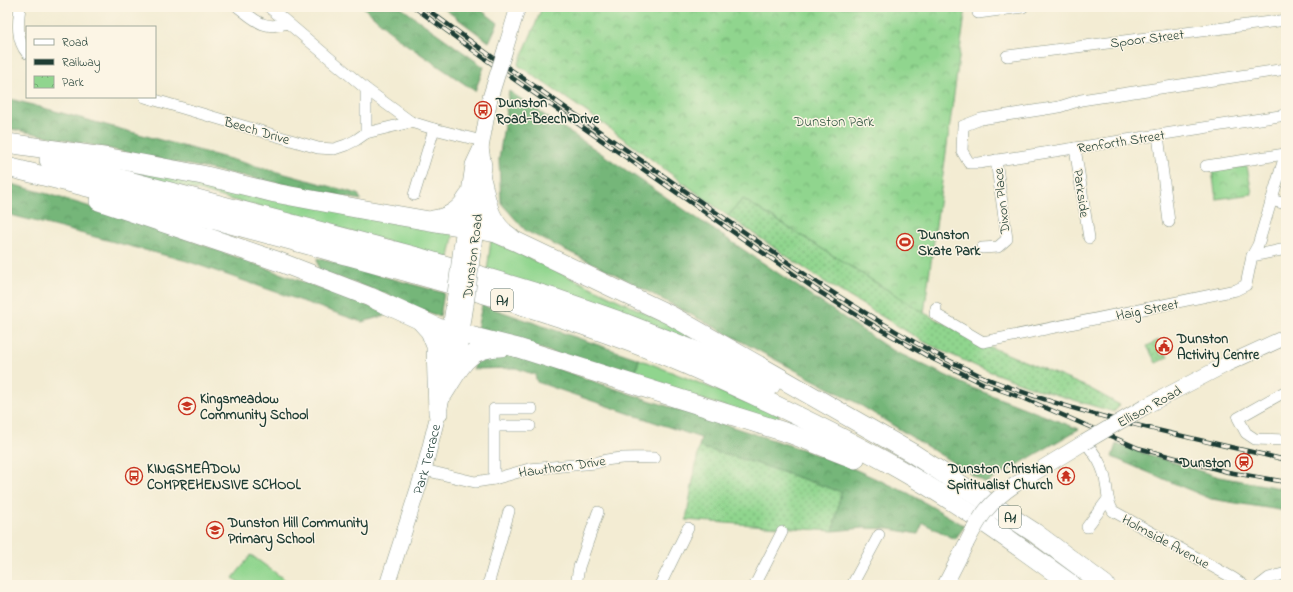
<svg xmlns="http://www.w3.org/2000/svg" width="1293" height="592" font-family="'Indie Flower',sans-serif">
<defs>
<pattern id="forest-crowns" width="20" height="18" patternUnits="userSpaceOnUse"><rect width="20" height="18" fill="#74b679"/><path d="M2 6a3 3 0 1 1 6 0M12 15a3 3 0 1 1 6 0" fill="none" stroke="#5f9564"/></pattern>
<pattern id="park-crowns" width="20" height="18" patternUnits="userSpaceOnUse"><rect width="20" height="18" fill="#90d58e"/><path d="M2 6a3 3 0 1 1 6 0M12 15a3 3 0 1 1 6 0" fill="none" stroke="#75ae75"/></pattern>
<pattern id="garden-dots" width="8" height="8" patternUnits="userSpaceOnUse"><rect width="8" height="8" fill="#90d58e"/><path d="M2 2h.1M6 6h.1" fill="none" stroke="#75ae75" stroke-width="1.8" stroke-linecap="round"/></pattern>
</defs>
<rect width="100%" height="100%" fill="#fcf5e5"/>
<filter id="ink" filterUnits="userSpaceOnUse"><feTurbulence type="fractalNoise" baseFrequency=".025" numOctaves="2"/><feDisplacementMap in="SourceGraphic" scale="8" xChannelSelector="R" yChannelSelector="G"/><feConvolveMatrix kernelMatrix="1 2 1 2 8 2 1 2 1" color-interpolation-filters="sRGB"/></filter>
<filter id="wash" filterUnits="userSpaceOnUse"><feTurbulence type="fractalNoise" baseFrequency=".012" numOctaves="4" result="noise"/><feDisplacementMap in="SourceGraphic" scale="16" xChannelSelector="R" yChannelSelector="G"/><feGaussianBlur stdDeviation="0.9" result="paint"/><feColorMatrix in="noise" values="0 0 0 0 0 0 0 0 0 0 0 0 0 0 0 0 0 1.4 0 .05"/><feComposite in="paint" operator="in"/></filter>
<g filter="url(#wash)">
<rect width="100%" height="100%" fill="#f3ecd3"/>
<!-- grass -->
<g fill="#90d58e" stroke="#588961">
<path d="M125,166L454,231L449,258L125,171Z"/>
<path d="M491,240L730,353L487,271Z"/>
<path d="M639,359L779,415L777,423L634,378Z"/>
<path d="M251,555L292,585H242L233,578Z"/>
</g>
<!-- forest -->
<g fill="url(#forest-crowns)" stroke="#4a7a56">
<path d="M363,7H400L484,67L475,91L400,40Z"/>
<path d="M442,7H477L498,23L489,42Z"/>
<path d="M509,91L890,349L970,387L1079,429L986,483L857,403L613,273L526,231L501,203L499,159Z"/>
<path d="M7,98L358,194L361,200L7,128Z"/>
<path d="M7,183C62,197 116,215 170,233C243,259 316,287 390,314L362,322L187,261L7,214Z"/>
<path d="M317,258L444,293L440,317L381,292L319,271Z"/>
<path d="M482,305L639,359L634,378L477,329Z"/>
<path d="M495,351L538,362L639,397L801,449L854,469L908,493L965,526L955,539L923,523L918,534L890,529L863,528L833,531L841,492L752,462L699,447L701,438L537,382L535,375L516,368L473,369L476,362Z"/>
<path d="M1116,444L1219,477L1286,489V511L1211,499L1112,457Z"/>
</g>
<!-- park -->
<g fill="url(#park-crowns)" stroke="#588961">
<path d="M542,7H966L924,313L743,199L728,216L601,122L518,65L536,23Z"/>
<path d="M1247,166L1252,194L1216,199L1212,170Z"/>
</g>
<!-- garden -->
<g fill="url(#garden-dots)" stroke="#588961">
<path d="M743,199L924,313L988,346L1089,388L1120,405L1114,412L1034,388L978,367L926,343L820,279L728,216Z"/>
<path d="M1159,340L1160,343L1156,345L1161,356L1166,354L1168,357L1156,363L1147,346Z"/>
<path d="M699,447L752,462L841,492L833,531L686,520Z"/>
</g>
</g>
<g filter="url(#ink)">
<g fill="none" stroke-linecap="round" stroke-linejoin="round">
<!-- street casing -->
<g stroke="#899484" stroke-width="12">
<g id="street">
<path d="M20,7C18,22 16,40 27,53"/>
<path d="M238,7C255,20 264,31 287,23"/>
<path d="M269,7L366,89L411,122L434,129L482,141"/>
<path d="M978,13L1023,7"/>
<path d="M1007,56L1286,20"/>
<path d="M1286,69L1081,100L1059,107L981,119L963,126L962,151L969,163H979L1286,115"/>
<path d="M145,97L318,148L334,149L346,145L356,140L366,133L411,122"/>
<path d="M366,133V89"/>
<path d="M1158,135L1169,222"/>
<path d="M1075,148L1089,238"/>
<path d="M1206,166L1285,154"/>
<path d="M414,195L434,129"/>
<path d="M1271,200L1286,204"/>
<path d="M982,248L998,247L1007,239L996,160"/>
<path d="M1252,256L1258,245L1286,152"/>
<path d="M936,308L935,314L983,342L1236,290L1246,285L1252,256L1286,249"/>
<path d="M1286,391L1238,418L1246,433L1255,439L1286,440"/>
<path d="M494,426H530"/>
<path d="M1085,442C1096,455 1104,467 1106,484C1108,494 1107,502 1113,511L1233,578L1243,585"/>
<path d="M424,470L475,482L494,479L529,469L596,463C614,456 636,458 655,458"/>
<path d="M494,479V409H532"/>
<path d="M1087,527L1108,499"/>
<path d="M488,585L509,511"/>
<path d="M576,585L579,567L598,512"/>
<path d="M660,585L688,528"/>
<path d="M755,585L782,532"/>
<path d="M852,585L879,535"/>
<path d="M1260,585L1269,578L1286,573"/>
</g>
</g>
<!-- secondary casing -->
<g stroke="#899484" stroke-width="16">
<g id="secondary">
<path d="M505,50L518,7"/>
<path d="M461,248L473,165L481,148L490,98"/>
<path d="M473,252L484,166L481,148"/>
<path d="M451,363L460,345L466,305"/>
<path d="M1148,405L1227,364L1286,337"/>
<path d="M1016,484L1085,442"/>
<path id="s1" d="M387,585L424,470L451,363L448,342L454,302"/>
<path d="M945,585L966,544"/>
</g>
</g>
<!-- highway casing -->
<g stroke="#899484" stroke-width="20">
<g id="highway">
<path d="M7,143L110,158L202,175L275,193L366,210L476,229L496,233L515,241L670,315L912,453L1035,533L1105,585"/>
<path d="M49,160L421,258L554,298L625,323L691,349L771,385"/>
<path d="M7,167C118,194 228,223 338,253C455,285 574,317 685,364C758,396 830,430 899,469C959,503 1016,544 1072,585"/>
<path d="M482,182C487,204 490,224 510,237"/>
<path d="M99,201L277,261L370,297L438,328L518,348L791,434L855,459"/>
<path d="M433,220C449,218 460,211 468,197"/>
<path d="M420,320L430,331L436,346L438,413"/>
<path d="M443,394C460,368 466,347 501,347"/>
</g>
</g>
<!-- street -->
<use href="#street" stroke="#fff" stroke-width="11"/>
<!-- secondary -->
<use href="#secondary" stroke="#fff" stroke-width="15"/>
<!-- highway -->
<use href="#highway" stroke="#fff" stroke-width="19"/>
<!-- rail casing -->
<g stroke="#1f3d34" stroke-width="4.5">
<g id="rail">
<path d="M414,7L488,61L815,289L866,321L929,357L984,384L1028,400L1138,448L1228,472L1286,482"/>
<path d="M424,7L491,56L819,284C864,312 909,341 958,365C968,369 977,375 988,379C1083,417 1186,436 1286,460"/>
</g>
</g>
<!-- rail -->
<use href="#rail" stroke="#fcf5e5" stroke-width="3" stroke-dasharray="9" stroke-linecap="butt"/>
<!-- secondary-bridge casing -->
<g stroke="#899484" stroke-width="16" stroke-linecap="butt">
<g id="secondary-bridge">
<path d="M490,98L505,50"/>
<path d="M454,302L461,248"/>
<path d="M466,305L473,252"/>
<path d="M1085,442L1148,405"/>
<path d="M966,544C980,516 989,502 1016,484"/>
</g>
</g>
<!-- secondary-bridge -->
<use href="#secondary-bridge" stroke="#fff" stroke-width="15"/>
</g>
</g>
<!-- icons -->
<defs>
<g id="bus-ring" transform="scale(0.9)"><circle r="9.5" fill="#fcf5e5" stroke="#c8321e" stroke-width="1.5"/><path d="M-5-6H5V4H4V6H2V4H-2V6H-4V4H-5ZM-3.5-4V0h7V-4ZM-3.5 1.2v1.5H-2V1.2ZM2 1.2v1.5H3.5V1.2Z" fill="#c8321e"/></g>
<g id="stadium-ring" transform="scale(0.9)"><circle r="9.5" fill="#fcf5e5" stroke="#c8321e" stroke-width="1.5"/><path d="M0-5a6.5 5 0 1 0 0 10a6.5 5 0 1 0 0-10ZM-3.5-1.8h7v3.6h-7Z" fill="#c8321e"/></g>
<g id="civic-ring" transform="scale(0.9)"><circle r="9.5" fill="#fcf5e5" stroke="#c8321e" stroke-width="1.5"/><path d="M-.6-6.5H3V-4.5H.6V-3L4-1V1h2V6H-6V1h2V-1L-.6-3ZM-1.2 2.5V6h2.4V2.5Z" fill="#c8321e"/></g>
<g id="school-ring" transform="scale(0.9)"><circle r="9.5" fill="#fcf5e5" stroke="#c8321e" stroke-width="1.5"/><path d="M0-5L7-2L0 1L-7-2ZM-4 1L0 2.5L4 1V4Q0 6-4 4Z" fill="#c8321e"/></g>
<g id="station-ring" transform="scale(0.9)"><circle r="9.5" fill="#fcf5e5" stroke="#c8321e" stroke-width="1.5"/><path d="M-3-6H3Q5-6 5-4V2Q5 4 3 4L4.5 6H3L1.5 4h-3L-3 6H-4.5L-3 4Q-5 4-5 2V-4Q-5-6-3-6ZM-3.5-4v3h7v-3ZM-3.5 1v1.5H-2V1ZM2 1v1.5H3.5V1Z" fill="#c8321e"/></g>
<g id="temple-ring" transform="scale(0.9)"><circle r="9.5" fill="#fcf5e5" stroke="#c8321e" stroke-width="1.5"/><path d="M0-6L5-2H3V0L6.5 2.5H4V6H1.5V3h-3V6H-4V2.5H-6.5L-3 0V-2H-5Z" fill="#c8321e"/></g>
</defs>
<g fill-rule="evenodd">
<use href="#bus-ring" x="483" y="110"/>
<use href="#stadium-ring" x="905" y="242"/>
<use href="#civic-ring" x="1164" y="346"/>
<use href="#school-ring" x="187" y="406"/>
<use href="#station-ring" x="1244" y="462"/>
<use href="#bus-ring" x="134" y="476"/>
<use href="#temple-ring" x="1066" y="476"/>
<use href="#school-ring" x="215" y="530"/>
</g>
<g text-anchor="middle" stroke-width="3" stroke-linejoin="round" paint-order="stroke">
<!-- shield labels -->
<g fill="#fcf5e5" stroke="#617469" stroke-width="1">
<rect x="491" y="289" width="22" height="22" rx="3"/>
<rect x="999" y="506" width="22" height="22" rx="3"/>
</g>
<g font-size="13" font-weight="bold" fill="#1f3d34">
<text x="502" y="305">A1</text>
<text x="1010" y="522">A1</text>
</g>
<!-- street labels -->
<g font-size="14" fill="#1f3d34" stroke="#fcf5e5">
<text transform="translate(1147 38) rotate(-7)" y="5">Spoor Street</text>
<text transform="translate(257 130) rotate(16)" y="5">Beech Drive</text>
<text transform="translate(1121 141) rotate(-9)" y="5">Renforth Street</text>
<text transform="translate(1082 193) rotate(82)" y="5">Parkside</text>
<text transform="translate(1001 201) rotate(-96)" y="5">Dixon Place</text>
<text transform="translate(472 256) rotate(-83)" y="5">Dunston Road</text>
<text transform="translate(1147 309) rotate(-11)" y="5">Haig Street</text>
<text transform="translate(1149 406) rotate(-29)" y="5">Ellison Road</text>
<text dy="5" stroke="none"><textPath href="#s1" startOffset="132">Park Terrace</textPath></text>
<text transform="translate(562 466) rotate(-8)" y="5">Hawthorn Drive</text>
<text transform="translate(1166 541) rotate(29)" y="5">Holmside Avenue</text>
</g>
<!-- poi labels -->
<g font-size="14" font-weight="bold" fill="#1f3d34" stroke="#fcf5e5" text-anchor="start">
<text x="496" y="107">Dunston<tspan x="496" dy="16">Road-Beech Drive</tspan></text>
<text x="918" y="239">Dunston<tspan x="918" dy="16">Skate Park</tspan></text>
<text x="1177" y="343">Dunston<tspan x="1177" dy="16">Activity Centre</tspan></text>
<text x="200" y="403">Kingsmeadow<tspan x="200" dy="16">Community School</tspan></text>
<text x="1231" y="467" text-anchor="end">Dunston</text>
<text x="147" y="473">KINGSMEADOW<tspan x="147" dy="16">COMPREHENSIVE SCHOOL</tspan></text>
<text x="1053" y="473" text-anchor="end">Dunston Christian<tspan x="1053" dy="16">Spiritualist Church</tspan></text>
<text x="228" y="527">Dunston Hill Community<tspan x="228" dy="16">Primary School</tspan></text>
</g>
<!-- park labels -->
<g font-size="14" fill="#365b46" stroke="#fcf5e5">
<text x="834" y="126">Dunston Park</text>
</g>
</g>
<!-- margin -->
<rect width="1293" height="592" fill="none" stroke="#fcf5e5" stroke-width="24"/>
<!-- legend -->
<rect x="26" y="26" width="130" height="72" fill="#fcf5e5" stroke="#a4ab9e"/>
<rect x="34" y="39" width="20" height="6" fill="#ffffff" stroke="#a4ab9e"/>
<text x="62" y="46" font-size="12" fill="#1f3d34">Road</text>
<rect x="34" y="59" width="20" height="6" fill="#1f3d34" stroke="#a4ab9e"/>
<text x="62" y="66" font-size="12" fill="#1f3d34">Railway</text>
<rect x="34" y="76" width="20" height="12" fill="url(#park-crowns)" stroke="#a4ab9e"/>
<text x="62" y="86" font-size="12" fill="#1f3d34">Park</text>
</svg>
